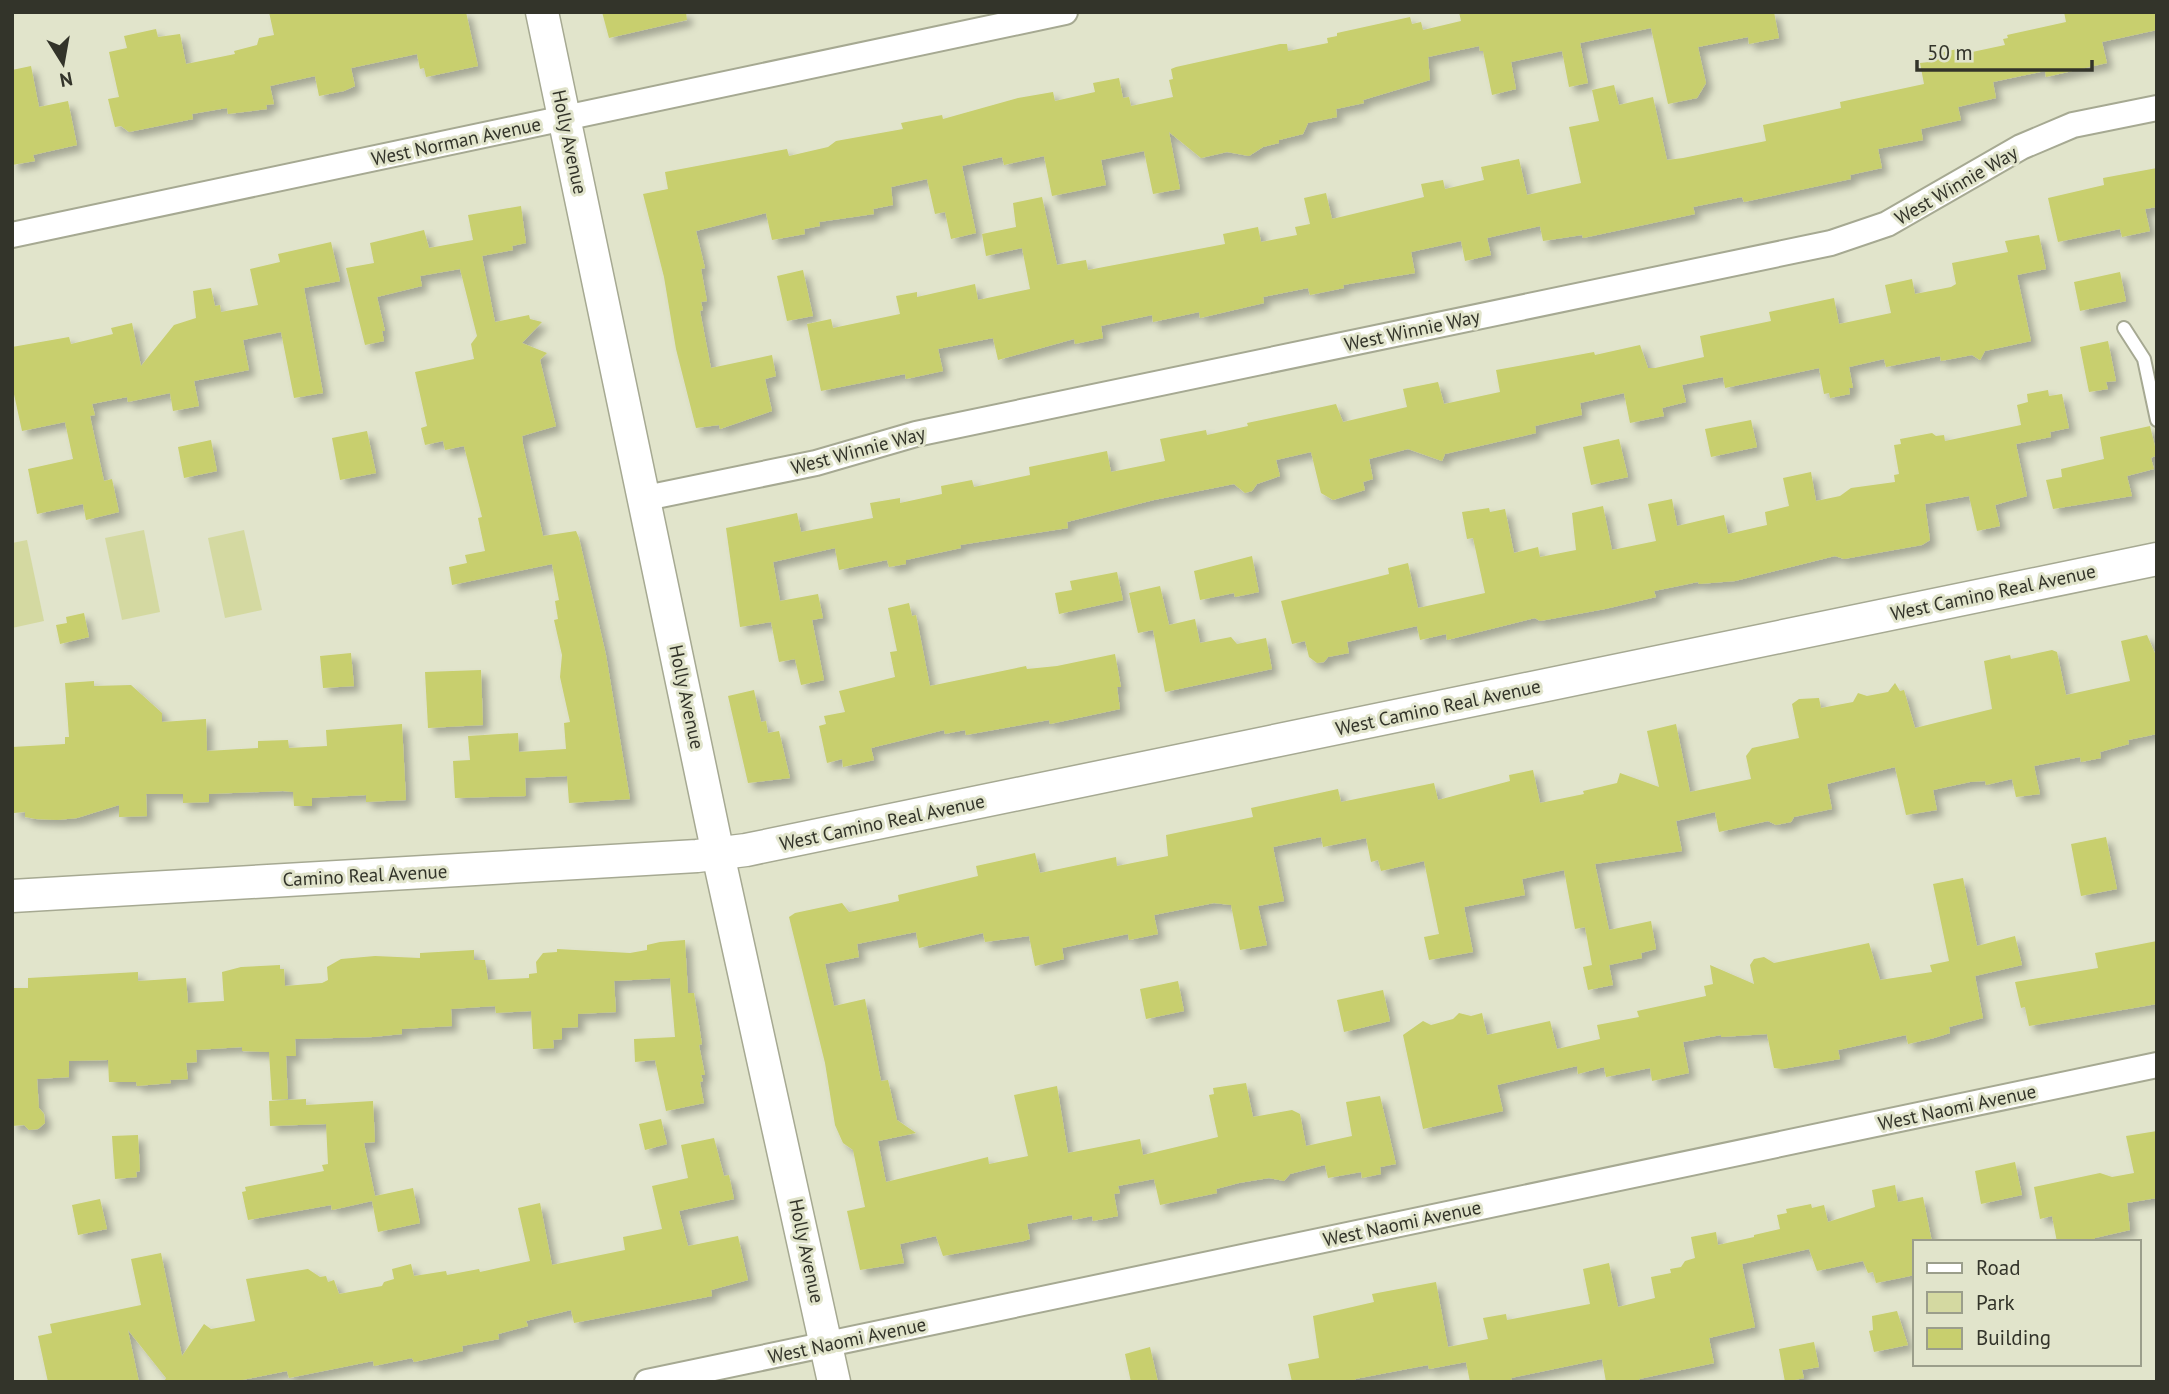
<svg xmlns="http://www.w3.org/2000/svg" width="2169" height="1394" font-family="'PT Sans',sans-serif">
<defs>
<filter id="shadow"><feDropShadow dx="6" dy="6" stdDeviation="3.5" flood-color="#0004"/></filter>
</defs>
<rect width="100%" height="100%" fill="#e1e4cb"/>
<!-- green -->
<g fill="#d4d9a1">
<path d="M144,530L160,612L122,620L105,538Z"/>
<path d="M244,530L262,610L225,618L208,538Z"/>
<path d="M27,540L44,621L12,628V543Z"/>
</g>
<!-- building -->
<g fill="#c8cf6e" filter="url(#shadow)">
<path d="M269,12H466L478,66L426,77L424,68L420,69L417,54L351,68L355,86L344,91L319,96L315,76L270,86L274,104L266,105L267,109L228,114L227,108L192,114L193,119L129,132L121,126L115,127L108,99L119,97L109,52L127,48L124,36L156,29L158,37L180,34L186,64L235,54L234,51L257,45L259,38L274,35Z"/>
<path d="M602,12H686L687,20L609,38Z"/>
<path d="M1459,12H1774L1779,38L1749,44L1748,37L1698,47L1706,83L1697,98L1668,104L1651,28L1580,43L1588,83L1569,87L1562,51L1511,62L1516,89L1492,95L1483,51H1480L1479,46L1428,57L1430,80L1363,100L1364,103L1336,109L1337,117L1308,123L1303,134L1279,140V143L1263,147L1249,156L1227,152L1201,158L1169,132L1180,189L1153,194L1144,151L1101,160L1106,185L1052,196L1044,156L1004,165L1002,157L962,166L976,233L951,239L945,212L935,214L927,179L891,187L893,205L873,209L874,214L819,222L820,226L804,229L805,234L772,240L766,213L696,231L705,268L701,269L707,301L701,302L703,310L700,311L711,368L772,355L776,376L765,379L772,411L720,429L719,425L696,428L676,349L664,277L643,194L668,189L665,172L787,149L789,156L828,147L836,141L903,129L901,123L942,115L943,119L1018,98L1053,92L1055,101L1095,92L1093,83L1119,78L1123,98L1129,97L1131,106L1173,97L1169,80L1173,79L1171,69L1176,67L1280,44H1287L1288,51L1328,43L1327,38L1337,36V33L1410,17L1412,24L1421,22L1423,30L1461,21Z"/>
<path d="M2064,12H2157V30L2102,42L2107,63L2046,77L2045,71L1993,82L1996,98L1958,107L1961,120L1921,129L1923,140L1878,149L1882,168L1850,175L1851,179L1744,202L1742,197L1693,207L1695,214L1583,238L1582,235L1543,241L1540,226L1487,238L1491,255L1465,261L1461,241L1411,252L1415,273L1343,285L1344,288L1310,295L1308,288L1263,297L1264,303L1200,318L1199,312L1153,322L1152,315L1101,326L1103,338L1075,344L1074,339L998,360L993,338L938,349L943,371L906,379L905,374L821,391L807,324L831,319L833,328L900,314L896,296L917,292V297L975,284L978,300L1030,289L1022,248L986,256L982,234L1016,227L1013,203L1042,197L1057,265L1086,260L1088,270L1225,244L1223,234L1258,227L1261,242L1297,235L1295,227L1310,224L1304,198L1326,193L1332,219L1424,197L1421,184L1443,180L1445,189L1484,180L1481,167L1519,159L1527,195L1581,183L1569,127L1599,121L1592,90L1614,85L1619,105L1653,97L1667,160L1683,158L1766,141L1763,125L1841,108L1840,102L1924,84L1920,63L1929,62L1927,56L1957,49L1958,55L2005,45L2003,39L2008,38L2007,35L2066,22Z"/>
<path d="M31,66L39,107L68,101L77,145L33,155L35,161L12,165V70Z"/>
<path d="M2157,168V207L2145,209L2150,231L2122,237L2120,229L2058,242L2048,198L2104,185L2103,178Z"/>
<path d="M521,206L526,243L512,246L513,250L482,256L495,322L529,315L530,319L542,322L522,343L547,353L540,360L556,426L522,436L523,444L543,536L576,531L579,538L606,655L630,799L569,803L567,776L525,778L526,796L455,798L453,761L470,760L468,736L518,733L519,752L566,749L564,723L570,722L560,677L562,655L554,620L558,619L555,601L559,600L552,564L452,585L449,567L467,563L465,555L485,551L478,518L482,517L464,446L445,450L443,441L425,445L421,428L427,426L415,372L474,359L471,344L477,336L460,269L420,276L422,286L377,297L385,331H382L384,341L365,345L346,268L374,263L370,243L424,230L429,248L473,240L468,215Z"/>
<path d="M2039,235L2046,269L2017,275L2031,341L1985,351L1980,360L1972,355L1941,361L1940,356L1886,367L1884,359L1849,367L1853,388H1849L1850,394L1830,398L1829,393L1824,394L1819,368L1725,388L1723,377L1682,385L1686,402L1662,408L1664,416L1630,423L1624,393L1580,403L1582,415L1535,426L1536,433L1445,454L1442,461L1408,449L1369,459L1373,479L1363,482L1365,490L1333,500L1321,493L1311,452L1276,460L1280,476L1257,484L1252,491L1245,493L1234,484L1154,500L1067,522L1068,528L960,545L961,548L906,560V564L889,567L887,560L839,570L835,548L773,562L780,601L818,594L823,618L812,620L824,680L801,685L795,659L779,662L771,622L740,627L726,528L797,513L801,532L873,518L870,503L900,498V503L942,494L941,486L972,480L974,487L1030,475L1029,467L1107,451L1111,472L1165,461L1160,439L1206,430L1207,435L1248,426L1247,423L1336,404L1343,422L1407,407L1403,389L1438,382L1444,404L1500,392L1496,370L1594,352L1595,355L1640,345L1648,368H1655L1704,357L1700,336L1771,321L1769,312L1834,298L1839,324L1891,313L1885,285L1912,279L1915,294L1951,287L1956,284L1952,263L2008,252L2005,241Z"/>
<path d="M331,242L340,281L304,288L323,393L294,398L281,332L243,340L249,370L194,381L199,406L173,411L170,393L128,402L127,397L92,404L95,415L90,416L104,481L112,479L119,512L86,520L83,504L37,514L28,469L73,459L65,422L22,431L12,385V347L69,337L71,344L113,334L111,328L132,323L141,366L174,325L196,318L193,291L211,288L215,306L220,305L221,312L258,305L250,269L280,262L278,254Z"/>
<path d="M803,270L813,316L787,321L777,276Z"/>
<path d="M2120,272L2126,301L2080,311L2074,282Z"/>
<path d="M2108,341L2116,381L2106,382L2108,389L2089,392L2080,347Z"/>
<path d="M2048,390L2049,396L2062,394L2069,428L2050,432L2051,437L2016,444L2027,496L1995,505L2000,526L1977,531L1969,496L1925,504L1930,540L1922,545L1844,559L1835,556L1735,581L1699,584L1698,582L1654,591L1656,597L1605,609L1540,621L1535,618L1447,640L1446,634L1420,640L1417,626L1347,642L1349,653L1328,657L1324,662L1317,663L1309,657L1305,641L1292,644L1281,601L1389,574L1388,568L1408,563L1418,608L1485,593L1473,538L1467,539L1462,512L1489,508L1490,512L1505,509L1514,553L1538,547L1540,557L1576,550L1572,513L1603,506L1612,550L1656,541L1648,504L1672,499L1677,526L1724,515L1728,534L1767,525L1765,512L1789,506L1783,478L1811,472L1816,501L1840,496L1851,488L1895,482L1894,475L1899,474L1894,445L1901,444L1900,439L1932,433L1936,436L1944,435L1945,441L2021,425L2017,405L2028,402L2027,394Z"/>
<path d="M1751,420L1757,447L1711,457L1705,429Z"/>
<path d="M2150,426L2157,455L2151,458L2154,469L2127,476L2132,496L2053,509L2046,480L2062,477L2061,469L2104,459L2100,437Z"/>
<path d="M367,431L376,473L340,480L332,438Z"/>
<path d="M1619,439L1628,477L1591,485L1583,447Z"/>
<path d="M211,440L217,471L184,478L178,447Z"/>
<path d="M1252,556L1259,592L1235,597L1234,593L1200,600L1194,571Z"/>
<path d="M1117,572L1123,600L1059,614L1055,593L1072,590L1070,581Z"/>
<path d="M1160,586L1169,625L1195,619L1200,643L1231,637L1237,644L1266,638L1272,669L1165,692L1153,630L1138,633L1129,593Z"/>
<path d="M909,603L912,616L916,615L930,686L1026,666L1027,669L1057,666L1115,654L1121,687H1117L1120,709L1050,724L1049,720L966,735L965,730L945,734L944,730L871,748L874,760L843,767L842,759L827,763L819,726L826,724L824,716L845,712L839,691L895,677L890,652L897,651L888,608Z"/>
<path d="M84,613L89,637L60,644L56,625L67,623L66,617Z"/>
<path d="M2147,635L2157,658V734L2128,740L2129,744L2100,752L2101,758L2081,762L2080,757L2034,766L2040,794L2016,797L2012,779L1986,785L1985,781L1970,782L1933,790L1937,810L1906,815L1895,767L1827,784L1832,809L1794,817L1791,822L1776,825L1768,821L1719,832L1715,812L1676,821L1682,851L1595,864L1609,930L1651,921L1656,949L1641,953L1642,958L1609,965L1613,985L1588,990L1583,967L1592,965L1585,927L1575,929L1564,870L1522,879L1525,895L1464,907L1473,952L1429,960L1424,937L1439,934L1424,861L1381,871L1378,860L1371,862L1366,838L1323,847L1321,837L1273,847L1284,901L1258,906L1267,945L1240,950L1231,905L1214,903L1154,915L1158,934L1129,940L1128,934L1062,948L1064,959L1035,966L1029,936L985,942L983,933L919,948L916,932L857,944L859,957L825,964L834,1006L865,999L881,1081L888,1080L897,1120L916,1133L878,1141L886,1182L988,1157L989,1164L1028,1156L1014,1095L1057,1086L1068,1153L1140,1139L1143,1155L1218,1137L1209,1095L1214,1094L1213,1088L1246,1083L1253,1117L1292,1110L1300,1114L1306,1146L1352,1136L1346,1102L1380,1096L1396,1164L1380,1167L1381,1174L1362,1178L1361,1172L1328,1178L1325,1165L1290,1174L1284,1181L1269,1178L1239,1183L1216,1189L1217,1193L1160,1205L1154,1179L1118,1186L1120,1193L1114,1194L1118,1216L1093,1221L1092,1216L1073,1220L1072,1215L1027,1224L1030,1239L1024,1241L943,1256L936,1236L900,1244L904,1263L860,1270L847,1211L865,1207L853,1150L843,1143L835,1125L825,1063L789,917L795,913L842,903L849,912L899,901L898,895L978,876L976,866L1035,853L1040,873L1116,857L1117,866L1168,856L1166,835L1253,817L1251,808L1338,789L1341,802L1434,783L1438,800L1510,781L1509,775L1533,770L1540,803L1584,794L1583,791L1617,783L1620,773L1659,787L1647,731L1676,724L1690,792L1751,779L1746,756L1752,748L1799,738L1792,704L1799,699L1819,698L1821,708L1853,702L1858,693L1867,696L1888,692L1895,683L1900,691L1904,690L1915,728L1992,709L1984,661L2010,655L2011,659L2052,650L2057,652L2066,695L2130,681L2121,641Z"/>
<path d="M351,653L354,686L323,688L320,656Z"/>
<path d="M481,670L483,725L428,728L425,672Z"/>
<path d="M94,681V686L131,685L162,713V722L206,719L207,751L258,748V741L288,740L289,748L327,746L326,730L402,724L406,800L366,802V795L312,798V806H294L293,792L283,791L209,794V802L183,803V794H146L147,816L119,817V805L77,818L57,820L36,819L25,817V812L14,813L12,747L65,744V737H69L65,683Z"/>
<path d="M754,690L761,722L766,721L768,733L779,731L790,778L748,783L728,696Z"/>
<path d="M2106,837L2117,889L2081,896L2071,844Z"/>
<path d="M1963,878L1977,946L2015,936L2022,965L1975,976L1983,1018L1949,1027L1950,1033L1934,1038L1908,1044L1906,1035L1838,1050L1840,1059L1782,1069L1774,1068L1767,1034L1721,1037V1035L1683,1042L1689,1073L1652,1081L1650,1068L1606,1077L1604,1067L1578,1074L1577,1066L1497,1085L1503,1111L1423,1129L1403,1035L1423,1021L1431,1025L1453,1019L1459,1013L1471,1016L1482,1013L1487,1035L1550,1021L1557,1049L1600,1039L1597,1025L1639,1017L1637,1011L1706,996L1704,986L1713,984L1710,965L1754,984L1750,965L1754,959L1764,957L1774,963L1869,943L1880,980L1932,972L1930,965L1949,961L1933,884Z"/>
<path d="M685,940L688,993H694L702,1044L699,1045L705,1075H701L703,1081L700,1082L704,1103L666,1111L655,1060L635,1062L634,1039L675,1037L670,978L614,981L616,1012L578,1014V1027L562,1028V1039L553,1040L554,1048L533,1049L531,1011L496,1013L495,1006L451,1009L452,1026L402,1029V1034L373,1037L295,1039L296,1056H286L288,1099L272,1100L269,1052L242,1051V1047L196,1050L197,1062L186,1063L188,1079L170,1080L171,1083L137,1086L136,1082H109L108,1060L69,1061V1077L37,1079L39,1108L44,1114L45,1123L38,1129L29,1130L24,1125L12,1126V988H28V978L138,972V981L186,978L188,1003L224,1001L222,972L241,967L280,965V969H284L285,986L322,983L328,980L327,967L341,959L375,956L420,958V953L474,950V960H485L488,980L529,978V974L537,973L536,962L543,953L557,952V949L630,953L647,950V945L660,942Z"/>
<path d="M2157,941V1004L2029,1026L2025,1007L2021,1008L2015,982L2098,968L2095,953Z"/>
<path d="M1178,981L1184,1011L1146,1019L1140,989Z"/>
<path d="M1383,990L1390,1021L1344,1032L1337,1000Z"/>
<path d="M306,1099V1105L373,1101L375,1142L364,1143L375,1196L413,1188L420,1223L378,1232L372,1201L332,1210L331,1205L248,1220L242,1192L246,1191L245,1187L324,1171L322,1165L328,1164L326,1124L270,1126L269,1101Z"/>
<path d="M661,1119L667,1144L645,1150L639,1124Z"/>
<path d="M2157,1131V1198L2127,1203L2130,1230L2095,1238L2093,1242H2057L2052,1216L2040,1219L2034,1187L2100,1173L2112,1177L2134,1173L2126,1136Z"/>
<path d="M138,1135L140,1171L136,1172L137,1177L115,1179L112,1136Z"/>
<path d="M714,1138L724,1176L729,1175L734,1199L679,1211L688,1246L738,1236L748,1280L711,1290L712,1296L574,1323L571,1310L526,1321L528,1326L498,1334L499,1339L462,1346L463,1351L414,1362L412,1358L374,1366L373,1361L289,1378L287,1371L232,1382H164L166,1378L128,1330L139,1382H48L38,1336L52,1333L50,1324L141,1305L131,1259L161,1253L182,1356L204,1324L211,1329L255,1321L246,1279L308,1269L320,1277L326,1276L328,1282L334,1280L339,1294L382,1286L384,1282L394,1279L392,1269L411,1264L414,1276L446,1271L447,1275L479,1269L480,1272L530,1261L518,1208L540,1203L552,1265L625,1250L623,1237L662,1229L652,1186L688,1178L681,1145Z"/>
<path d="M2015,1162L2022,1195L1981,1204L1975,1171Z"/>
<path d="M1895,1185L1898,1202L1923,1197L1932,1242H1915V1275L1876,1283L1873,1272L1868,1273L1863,1261L1817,1271L1809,1249L1742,1264L1755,1327L1709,1338L1714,1363L1639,1379L1640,1382H1606L1602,1359L1511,1378L1512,1382H1470L1466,1362L1429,1369L1428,1365L1355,1379L1356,1382H1292L1288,1364L1319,1358L1313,1316L1374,1302L1372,1294L1436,1282L1448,1347L1488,1339L1483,1318L1506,1314L1507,1320L1590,1304L1583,1269L1609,1263L1618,1307L1655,1298L1651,1277L1671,1273L1670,1269L1681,1267L1685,1261L1695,1258L1691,1237L1716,1232L1718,1245L1754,1237V1235L1780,1229L1777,1215L1787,1213L1786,1209L1811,1204L1812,1208L1824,1205L1828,1222L1875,1207L1872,1190Z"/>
<path d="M100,1199L107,1229L78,1235L72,1205Z"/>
<path d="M1897,1311L1908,1345L1874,1352L1869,1331L1873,1330L1872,1316Z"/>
<path d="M1814,1342L1819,1367L1802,1370L1804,1378L1785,1382L1779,1349Z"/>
<path d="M1150,1347L1158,1382H1131L1125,1354Z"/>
</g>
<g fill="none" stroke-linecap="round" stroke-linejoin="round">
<!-- service casing -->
<g stroke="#a6a992" stroke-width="16">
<path id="service" d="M2124,328L2144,359L2157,420"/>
</g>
<!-- minor casing -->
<g stroke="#a6a992" stroke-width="28">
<g id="minor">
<path d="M12,235L1065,12"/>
<path d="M646,498L816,463L916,434L1831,243L1887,224L2021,147L2073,125L2157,108"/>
<path d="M647,1382L2157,1065"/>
</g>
</g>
<!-- tertiary casing -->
<g stroke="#a6a992" stroke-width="35">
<g id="tertiary">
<path d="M542,12L718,854L834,1382"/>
<path d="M12,896L697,856L746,850L2157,559"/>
</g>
</g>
<!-- service -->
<use href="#service" stroke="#fff" stroke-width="12"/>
<!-- minor -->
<use href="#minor" stroke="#fff" stroke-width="24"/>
<!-- tertiary -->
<use href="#tertiary" stroke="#fff" stroke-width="32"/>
</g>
<g text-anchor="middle" stroke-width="6" stroke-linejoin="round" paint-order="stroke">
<!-- street labels -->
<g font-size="19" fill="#33342a" stroke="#e1e4cb">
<text transform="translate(456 141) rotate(-12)" y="7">West Norman Avenue</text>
<text transform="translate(570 142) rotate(78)" y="7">Holly Avenue</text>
<text transform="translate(1956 185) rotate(-30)" y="7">West Winnie Way</text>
<text transform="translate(1412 330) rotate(-12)" y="7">West Winnie Way</text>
<text transform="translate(858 450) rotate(-15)" y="7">West Winnie Way</text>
<text transform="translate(1993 592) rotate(-12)" y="7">West Camino Real Avenue</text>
<text transform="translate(687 697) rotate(78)" y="7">Holly Avenue</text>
<text transform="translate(1438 707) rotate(-12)" y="7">West Camino Real Avenue</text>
<text transform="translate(882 822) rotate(-12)" y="7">West Camino Real Avenue</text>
<text transform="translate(365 875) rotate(-3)" y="7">Camino Real Avenue</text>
<text transform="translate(1957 1107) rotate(-12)" y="7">West Naomi Avenue</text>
<text transform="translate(1402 1223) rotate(-12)" y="7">West Naomi Avenue</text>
<text transform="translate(807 1251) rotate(78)" y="7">Holly Avenue</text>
<text transform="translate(847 1340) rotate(-12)" y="7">West Naomi Avenue</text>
</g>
</g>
<!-- border -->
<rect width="2169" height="1394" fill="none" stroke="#33342a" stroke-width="28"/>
<!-- legend -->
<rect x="1913" y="1240" width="228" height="126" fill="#e1e4cb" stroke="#9b9e8b" stroke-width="2"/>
<rect x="1927" y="1263" width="35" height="10" fill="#ffffff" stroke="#9b9e8b" stroke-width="2"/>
<text x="1976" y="1275" font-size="21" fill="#33342a">Road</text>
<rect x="1927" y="1292" width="35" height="21" fill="#d4d9a1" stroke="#9b9e8b" stroke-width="2"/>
<text x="1976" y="1310" font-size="21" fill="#33342a">Park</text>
<rect x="1927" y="1328" width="35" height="21" fill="#c8cf6e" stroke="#9b9e8b" stroke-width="2"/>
<text x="1976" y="1345" font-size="21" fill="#33342a">Building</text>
<!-- north arrow -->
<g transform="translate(63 63) rotate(169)" stroke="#e1e4cb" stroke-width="5" paint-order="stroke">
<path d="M0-5L12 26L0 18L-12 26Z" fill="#33342a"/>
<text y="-10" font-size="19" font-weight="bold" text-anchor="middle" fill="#33342a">N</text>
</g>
<!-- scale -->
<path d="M1917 60v10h175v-10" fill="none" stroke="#33342a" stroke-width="3.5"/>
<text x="1927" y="60" font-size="21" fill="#33342a" stroke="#e1e4cb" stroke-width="5" paint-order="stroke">50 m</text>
</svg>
